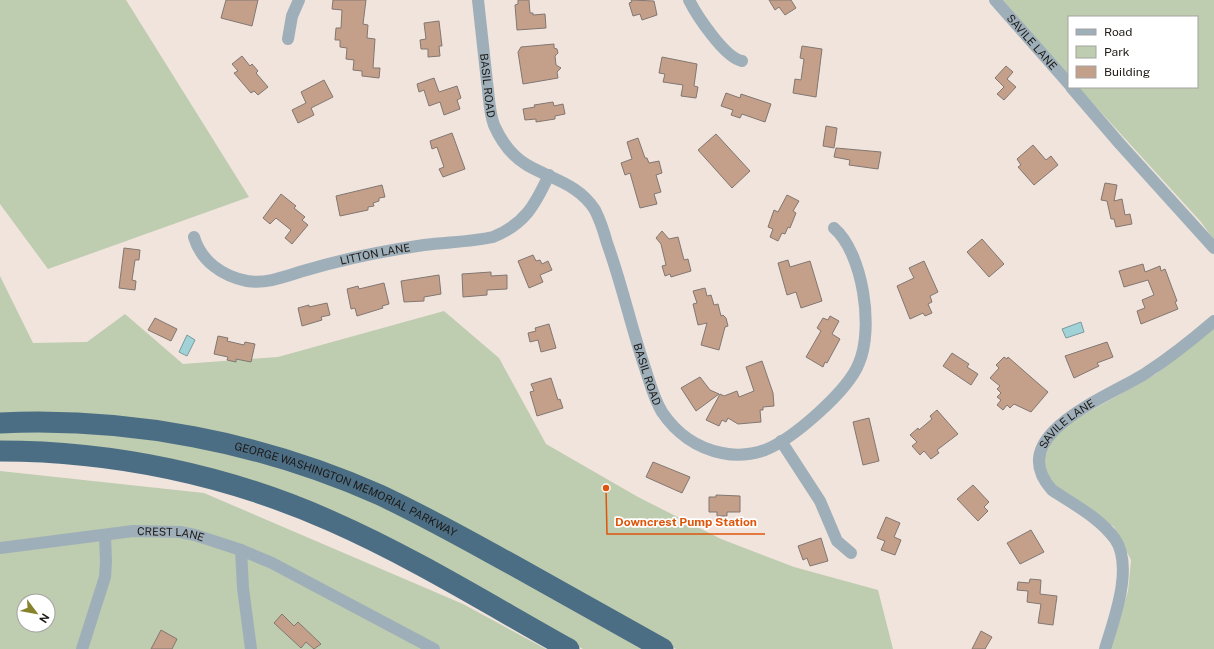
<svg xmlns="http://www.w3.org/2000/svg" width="1214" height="649" font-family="'Public Sans',sans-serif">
<rect width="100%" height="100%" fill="#f0e4dd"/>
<!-- green -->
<g fill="#beccaf" fill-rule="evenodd">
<path d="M0,0H126L249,197L48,269L0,204Z"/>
<path d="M1003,0H1214V240L1201,222L1078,87H1197V17H1069V77Z"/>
<path d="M0,276L33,343L87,342L125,314L183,364L278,357L444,311L499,358L546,444L638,497L721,539L794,567L878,590L893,649H676L442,518L217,436L0,419Z"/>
<path d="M1214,327V649H1109L1128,591L1131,560L1114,527L1051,483L1047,476L1044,459L1054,435L1067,424L1156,374Z"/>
<path d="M62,426L207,444L363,493L651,649H583L538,624L255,485L0,446V428Z"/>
<path d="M0,471L204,493L463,604L546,649H0ZM24,601H48V625H24Z"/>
</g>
<!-- water -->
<g fill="#a0d2d7" stroke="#799a9d">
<path d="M1081,322L1084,332L1066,338L1062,329Z"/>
<path d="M187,335L195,340L187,356L179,352Z"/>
</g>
<!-- building -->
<g fill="#c4a08b" stroke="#827771">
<path d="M226,0H258L252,26L221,18Z"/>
<path d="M333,0H366L363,24L368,25L367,38L375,39L373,68H380L379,78L362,76V71L353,70L354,60L346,59L347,48L340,47V40H335L336,28H341L342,10L332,9Z"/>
<path d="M518,0H529L530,13H533V15L545,14L546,28L517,30L515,5L518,4Z"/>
<path d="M631,0L654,1L657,15L642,20L640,14L633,16L629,3L632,2Z"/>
<path d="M769,0H791L796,8L785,15L779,7L775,10Z"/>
<path d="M439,21L442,46H439L440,56L428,57V49H421L420,40L426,39L424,23Z"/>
<path d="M554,44V48L557,49L558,53L555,56L556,65L561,68L557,72L558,78L523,84L518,52L521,47Z"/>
<path d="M802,46L822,49L816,97L793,93L795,79L801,80L804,59L800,58Z"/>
<path d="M242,56L250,66L252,64L258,71L256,73L268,87L258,95L254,91L251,93L234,73L238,71L232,64Z"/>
<path d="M662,57L697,64L694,86L698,87L696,98L681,96L683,85L663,82L665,74L659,73Z"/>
<path d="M1006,66L1013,72L1007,79L1016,87L1004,100L997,94L1004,87L995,78Z"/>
<path d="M434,78L439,92L457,86L461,98L457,100L460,109L444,115L440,102L429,106L424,90L419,92L417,84Z"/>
<path d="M324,80L333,97L311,108L314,115L298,123L292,110L306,103L301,92Z"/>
<path d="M726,93L740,98L741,94L771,104L765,122L742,114L740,118L731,115L733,110L721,106Z"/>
<path d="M553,102L554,106L563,104L565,114L555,116V119L536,122V119L525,120L523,109L535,107L534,105Z"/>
<path d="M826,126L837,128L834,148L823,146Z"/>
<path d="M452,133L465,169L443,177L439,169L444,167L437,147L432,149L430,141Z"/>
<path d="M716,134L750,171L732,188L698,150Z"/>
<path d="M638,138L645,158H647L649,163L659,161L662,173L656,175L661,192L654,194L657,204L640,208L630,173L625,175L621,163L632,159L627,142Z"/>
<path d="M1033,145L1046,160L1051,156L1058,165L1034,185L1018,167L1021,165L1017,159Z"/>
<path d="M836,148L881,152L878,169L849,165L850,160L834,157Z"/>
<path d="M1105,183L1117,185L1114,201L1122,199L1125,215L1130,214L1132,224L1116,227L1114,219H1111L1107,201L1101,200Z"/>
<path d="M382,185L385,197L379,198V201L373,203L374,206L368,207V210L340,216L336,196Z"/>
<path d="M281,194L296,206L294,208L305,217L302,220L308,225L292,244L285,238L291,230L276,218L270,224L263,218Z"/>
<path d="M787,195L799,201L793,211L796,213L790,228L788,227L785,234L782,233L778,241L770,237L773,229L768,227L774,210L778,212Z"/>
<path d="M662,231L669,239L678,237L684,260L688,259L691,271L671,277L670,274L665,276L662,266L666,265L661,244L656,238Z"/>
<path d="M982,239L1004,264L989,277L967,252Z"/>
<path d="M124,248L140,250L139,260H135L132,280L136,281L135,290L119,288Z"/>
<path d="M533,255L536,261L540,260L542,264L548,261L552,270L540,275L543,282L529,288L518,261Z"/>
<path d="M788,260L790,267L810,261L822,301L801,308L796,292L787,295L778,263Z"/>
<path d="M924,261L938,292L930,296L932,302L928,304L932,313L925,316L923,313L910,319L897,286L914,278L909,268Z"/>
<path d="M1143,264L1145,272L1160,266L1161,271L1165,269L1177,301L1175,302L1178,309L1141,324L1137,311L1145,308L1142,300L1154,295L1148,280L1124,287L1119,271Z"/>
<path d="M491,272V276L507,275V289L487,290V295L463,297L462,274Z"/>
<path d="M439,275L441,294L424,297V301L404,302L401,281Z"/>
<path d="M384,283L389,304L382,306L383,308L357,316L355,308L351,309L347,289L358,286L359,289Z"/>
<path d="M705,288L707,296L711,295L714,305L718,304L721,316L723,315L726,318L728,326L725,327L719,350L701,345L707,323L698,325L693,304L697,303L693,291Z"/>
<path d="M327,303L330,315L321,317L322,320L302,326L298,308L309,305V307Z"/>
<path d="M830,316L839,321L832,334L840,339L827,363L825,362L823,367L806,357L821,331L817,328L823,318L828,320Z"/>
<path d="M155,318L177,329L171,341L148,330Z"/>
<path d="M549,324L556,348L541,352L538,340L530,342L528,333L536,331L535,328Z"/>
<path d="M218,336L228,338L227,341L244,345L245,342L255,344L251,362L236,359V362L227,360L228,357L214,354Z"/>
<path d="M1107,342L1113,357L1097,363L1099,366L1074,378L1065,356Z"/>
<path d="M952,353L969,364L967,367L978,374L971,385L943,366Z"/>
<path d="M1004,357L1007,359L1008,357L1048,392L1031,412L1014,404L1010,408L1007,405L1003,410L997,405L1001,400L997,397L1001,393L997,389L1000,386L990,378L999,368L996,365Z"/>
<path d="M762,361L773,393L774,406L763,407V410H760L761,422L738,424L728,418L726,422L722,420L719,426L706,420L720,394L724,396L737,391L739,397L754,391L746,367Z"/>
<path d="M700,377L710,390L719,394L696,411L681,388Z"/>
<path d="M551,378L558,400L560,399L563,408L537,416L530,392L534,391L531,384Z"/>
<path d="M937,410L958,434L937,450L939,453L931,459L924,451L920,455L912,446L917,442L910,435L918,428L919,430L932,419L930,416Z"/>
<path d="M869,418L879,461L863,465L853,422Z"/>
<path d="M653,462L690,477L682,493L646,477Z"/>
<path d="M973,485L989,502L984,507L988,511L978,521L957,499Z"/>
<path d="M716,495L740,496V512H727V516H717V512H709V497H716Z"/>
<path d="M886,517L900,523L894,537L901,540L895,555L881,550L885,541L877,538Z"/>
<path d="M1031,530L1044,552L1020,564L1007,543Z"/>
<path d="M821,538L828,561L810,566L807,558L803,560L798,546Z"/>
<path d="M1030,579L1041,580L1040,594L1057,596L1053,625L1038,623L1041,604L1027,602L1028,591L1017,590L1018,582L1029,583Z"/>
<path d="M282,614L294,626L298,622L321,644L314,649L306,642L301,648L274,623Z"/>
<path d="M161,630L177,639L172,649H151Z"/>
<path d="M981,631L992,637L985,649H972Z"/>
</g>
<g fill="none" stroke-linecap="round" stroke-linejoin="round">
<!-- street -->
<g stroke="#9fafb9" stroke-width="12">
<path id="s1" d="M478,0C481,27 484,55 487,82C489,96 489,112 494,125C501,141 512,156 527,165C551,179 579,184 595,210C600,220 604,232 607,243C622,284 631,327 645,368C650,383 654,399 662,412C676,433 697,448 722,453C736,456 751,455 765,450C793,439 848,391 859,363C874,328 863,253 834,228"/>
<path d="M689,0C697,16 725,58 742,61"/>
<path id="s2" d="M995,0L1069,84"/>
<path d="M288,39L292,16L299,0"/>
<path d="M1071,87L1120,144L1214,248"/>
<path id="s3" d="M194,237C201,261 222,276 247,281C266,284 284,277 303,271C343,259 383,251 424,245C447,242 471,242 493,237C525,224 535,205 549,175"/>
<path d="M781,441L820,501L837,541L851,553"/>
<path id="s4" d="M0,548L133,531L180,532L195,535L241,550L272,563L434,649"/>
<path d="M241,550L243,588L251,649"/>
<path d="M82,649L105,577L106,562L105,535"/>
<path id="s5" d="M1105,649C1114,619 1134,567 1115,539C1100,518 1073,504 1052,490C1002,434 1111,396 1146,373C1169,358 1193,339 1214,321"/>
</g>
<!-- highway -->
<g stroke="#4c6e84" stroke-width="21">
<path id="s6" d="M0,423C130,417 261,442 380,495C425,516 469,541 513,565C563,593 613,621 663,649"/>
<path d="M0,451C113,451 228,475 331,521C413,557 490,605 569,649"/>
</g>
</g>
<g text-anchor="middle" stroke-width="3.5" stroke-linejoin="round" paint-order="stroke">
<!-- street labels -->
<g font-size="11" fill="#1d1916" stroke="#fff">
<text dy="4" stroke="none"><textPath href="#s2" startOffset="56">SAVILE LANE</textPath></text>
<text dy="4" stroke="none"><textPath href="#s1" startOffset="86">BASIL ROAD</textPath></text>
<text dy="4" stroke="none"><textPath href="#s3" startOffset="204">LITTON LANE</textPath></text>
<text dy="4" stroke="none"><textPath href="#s1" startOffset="434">BASIL ROAD</textPath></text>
<text dy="4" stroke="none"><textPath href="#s5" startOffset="275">SAVILE LANE</textPath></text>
<text dy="4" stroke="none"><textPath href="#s6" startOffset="356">GEORGE WASHINGTON MEMORIAL PARKWAY</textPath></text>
<text dy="4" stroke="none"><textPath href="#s4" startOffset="172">CREST LANE</textPath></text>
</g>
</g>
<!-- callouts -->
<path fill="none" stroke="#de560c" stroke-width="1.5" d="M606 488L607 534H765"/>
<circle fill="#de560c" stroke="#fff" stroke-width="1.5" cx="606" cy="488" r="4"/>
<g font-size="12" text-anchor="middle" font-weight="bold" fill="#de560c" stroke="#fff" stroke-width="3.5" stroke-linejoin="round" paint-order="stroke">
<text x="686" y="526">Downcrest Pump Station</text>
</g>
<!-- legend -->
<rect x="1068" y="16" width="130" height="72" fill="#ffffff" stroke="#a5a3a2"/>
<rect x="1076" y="29" width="20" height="6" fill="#9fafb9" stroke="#a5a3a2"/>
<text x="1104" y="36" font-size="12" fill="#1d1916">Road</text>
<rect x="1076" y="46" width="20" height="12" fill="#beccaf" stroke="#a5a3a2"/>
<text x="1104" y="56" font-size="12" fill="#1d1916">Park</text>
<rect x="1076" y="66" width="20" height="12" fill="#c4a08b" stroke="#a5a3a2"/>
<text x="1104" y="76" font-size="12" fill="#1d1916">Building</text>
<!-- north arrow -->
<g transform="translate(36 613) rotate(122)"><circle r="19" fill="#ffffff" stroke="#a5a3a2"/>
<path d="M0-3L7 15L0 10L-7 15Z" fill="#86832c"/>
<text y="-6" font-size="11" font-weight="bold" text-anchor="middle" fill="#1d1916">N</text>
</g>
</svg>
